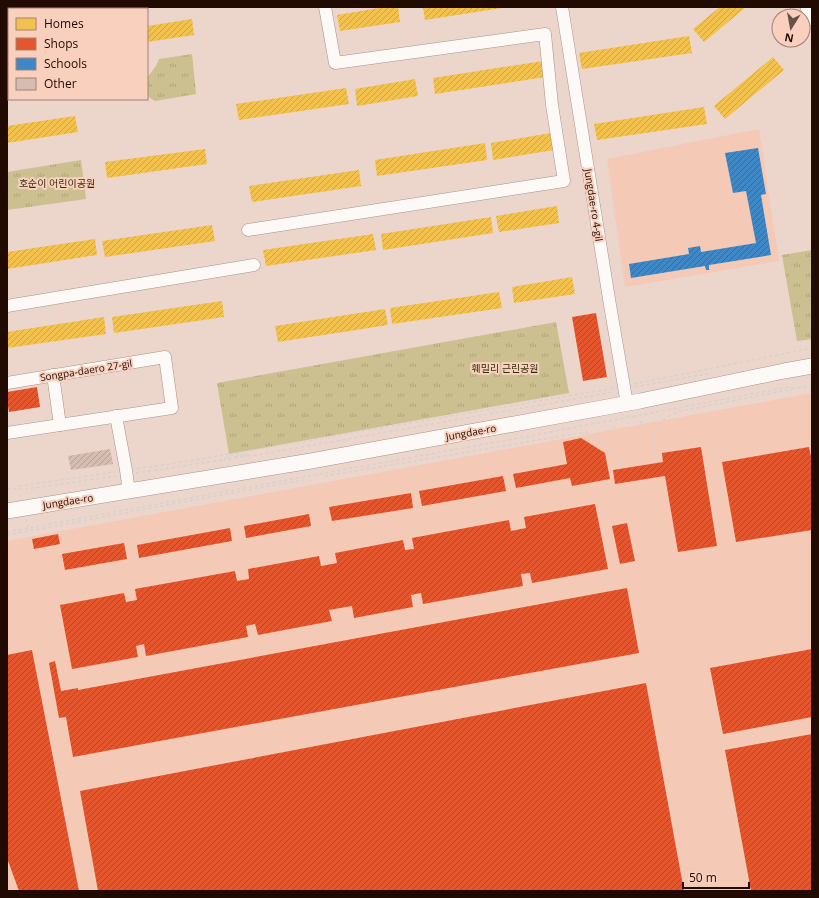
<svg xmlns="http://www.w3.org/2000/svg" width="819" height="898" font-family="'Open Sans','Noto Sans KR',sans-serif">
<defs>
<pattern id="park-tufts" width="24" height="20" patternUnits="userSpaceOnUse"><rect width="24" height="20" fill="#ccbf90"/><path d="M3 7l-1-3M5 7V3M7 7l1-3M15 17l-1-3M17 17v-4M19 17l1-3" fill="none" stroke="#afa37b"/></pattern>
<pattern id="homes-hatch" width="6" height="6" patternUnits="userSpaceOnUse"><rect width="6" height="6" fill="#f2c14e"/><path d="M-1 1l2-2M0 6l6-6M5 7l2-2" fill="none" stroke="#cfa442"/></pattern>
<pattern id="shops-hatch" width="6" height="6" patternUnits="userSpaceOnUse"><rect width="6" height="6" fill="#e4572e"/><path d="M-1 1l2-2M0 6l6-6M5 7l2-2" fill="none" stroke="#b84625"/></pattern>
<pattern id="schools-hatch" width="6" height="6" patternUnits="userSpaceOnUse"><rect width="6" height="6" fill="#3f88c5"/><path d="M-1 1l2-2M0 6l6-6M5 7l2-2" fill="none" stroke="#346d9e"/></pattern>
<pattern id="building-hatch" width="6" height="6" patternUnits="userSpaceOnUse"><rect width="6" height="6" fill="#d6bdb2"/><path d="M-1 1l2-2M0 6l6-6M5 7l2-2" fill="none" stroke="#b7a197"/></pattern>
</defs>
<rect width="100%" height="100%" fill="#ecd5cb"/>
<!-- built -->
<g fill="#f4c9b6">
<path d="M759,129L779,261L625,287L607,159Z"/>
<path d="M812,393V891H7V541Z"/>
</g>
<!-- park -->
<g fill="url(#park-tufts)">
<path d="M192,54L196,94L155,101L147,96V78L156,66L159,59Z"/>
<path d="M81,160L86,199L7,210V172Z"/>
<path d="M812,250V339L797,341L782,255Z"/>
<path d="M556,322L569,393L229,454L217,383Z"/>
</g>
<!-- homes -->
<g fill="url(#homes-hatch)">
<path d="M385,7H398L400,22L340,31L337,15Z"/>
<path d="M423,7H502V8L425,20Z"/>
<path d="M720,7H746L704,42L693,29Z"/>
<path d="M192,19L194,35L147,42V26Z"/>
<path d="M689,36L692,53L582,69L579,53Z"/>
<path d="M9,47V64H7V48Z"/>
<path d="M773,57L784,70L725,119L714,106Z"/>
<path d="M543,61L545,77L435,94L433,78Z"/>
<path d="M415,79L418,96L357,106L355,89Z"/>
<path d="M346,88L349,104L239,120L236,104Z"/>
<path d="M704,107L707,124L597,140L594,124Z"/>
<path d="M75,116L78,132L7,143V126Z"/>
<path d="M551,133L554,150L493,160L491,143Z"/>
<path d="M485,143L487,160L377,176L375,160Z"/>
<path d="M205,149L207,164L107,178L105,162Z"/>
<path d="M359,170L361,186L252,202L249,186Z"/>
<path d="M557,206L559,223L499,232L496,216Z"/>
<path d="M491,217L493,233L383,250L381,234Z"/>
<path d="M212,225L215,241L105,257L102,241Z"/>
<path d="M373,234L376,250L266,266L263,250Z"/>
<path d="M95,239L97,255L7,269V252Z"/>
<path d="M572,277L575,294L514,303L512,287Z"/>
<path d="M499,292L502,308L392,324L390,308Z"/>
<path d="M222,301L224,317L114,333L112,317Z"/>
<path d="M385,309L388,325L278,342L275,326Z"/>
<path d="M104,317L106,334L7,348V332Z"/>
</g>
<!-- shops -->
<g fill="url(#shops-hatch)">
<path d="M596,313L607,377L583,381L572,317Z"/>
<path d="M37,387L40,407L9,412L7,400V392Z"/>
<path d="M581,438L605,453L610,479L572,486L570,478L516,488L513,474L567,464L563,442Z"/>
<path d="M701,447L717,546L678,552L665,476L615,484L613,470L663,462L662,453Z"/>
<path d="M809,447L812,462V530L736,542L722,462Z"/>
<path d="M503,476L506,491L422,506L419,491Z"/>
<path d="M411,493L413,508L332,521L329,507Z"/>
<path d="M595,504L608,569L532,583L530,573L521,574L523,586L423,604L421,593L411,595L413,607L354,618L352,606L329,610L332,621L258,635L255,624L246,626L248,637L146,656L144,644L136,646L138,657L72,669L60,605L124,593L126,602L137,600L135,589L235,571L237,581L249,579L248,569L319,556L321,566L337,563L335,553L403,540L405,550L414,549L412,538L509,520L511,531L526,528L524,517Z"/>
<path d="M309,514L311,526L246,538L244,526Z"/>
<path d="M627,523L635,561L620,564L612,526Z"/>
<path d="M230,528L232,541L139,558L137,545Z"/>
<path d="M58,534L60,544L34,549L32,539Z"/>
<path d="M124,543L127,559L65,570L62,554Z"/>
<path d="M627,588L639,653L73,757L66,717L59,718L49,663L55,661L61,691L78,688V690Z"/>
<path d="M812,649V717L723,734L710,668Z"/>
<path d="M32,650L79,891H19L7,858V655Z"/>
<path d="M646,683L684,891H98L80,791Z"/>
<path d="M812,734V891H751L725,750Z"/>
</g>
<!-- schools -->
<path fill="url(#schools-hatch)" d="M758,148L766,194L761,195L771,255L709,265V270H706L705,266L631,278L629,264L689,254L688,248L700,246L701,252L756,243L746,191L733,193L725,153Z"/>
<!-- building -->
<path fill="url(#building-hatch)" d="M110,449L113,464L71,470L68,456Z"/>
<g fill="none" stroke-linecap="round" stroke-linejoin="round">
<!-- minor casing -->
<g stroke="#a89389" stroke-width="13">
<g id="minor">
<path d="M72,7L73,9"/>
<path d="M562,7L610,305L627,404"/>
<path d="M37,9L49,7"/>
<path d="M110,9L121,7"/>
<path d="M7,14H9"/>
<path d="M7,37H9"/>
<path d="M248,230L564,181L552,105L545,34L335,63L325,7"/>
<path d="M7,306L254,265"/>
<path d="M53,375L60,425"/>
<path d="M7,383L165,357L172,408L7,433"/>
<path d="M116,416L126,470L129,492"/>
</g>
</g>
<!-- major casing -->
<g stroke="#a89389" stroke-width="16">
<g id="major">
<path d="M808,7L812,18"/>
<path d="M7,511L311,461L640,401L784,371L812,366"/>
</g>
</g>
<!-- path -->
<g stroke="#d8d1ce" stroke-width="1.5" stroke-dasharray="3 3" stroke-linecap="butt">
<path d="M634,384L812,348"/>
<path d="M635,387L712,373"/>
<path d="M640,423L643,422L650,426"/>
<path d="M609,433L613,428H615"/>
<path d="M245,455L247,456L224,460L227,458Z"/>
<path d="M655,459L653,447L654,435L656,430L664,419L676,412L793,389"/>
<path d="M137,469L201,459L614,388"/>
<path d="M136,473L221,460C229,455 242,452 251,456L614,392"/>
<path d="M325,476L586,432C597,438 608,443 615,454C618,457 619,462 621,466"/>
<path d="M19,486L115,472"/>
<path d="M7,489C14,488 20,490 27,489L116,476"/>
<path d="M26,519L28,527"/>
<path d="M7,532L314,475L513,439L789,387L794,388L812,386"/>
<path d="M7,535L210,497L303,480"/>
</g>
<!-- minor -->
<use href="#minor" stroke="#fcf9f7" stroke-width="12"/>
<!-- major -->
<use href="#major" stroke="#fcf9f7" stroke-width="15"/>
</g>
<g text-anchor="middle" stroke-width="4" stroke-linejoin="round" paint-order="stroke">
<!-- park labels -->
<g font-size="10" fill="#312f09" stroke="#f9d0be">
<text x="57" y="187">호순이 어린이공원</text>
<text x="505" y="372">훼밀리 근린공원</text>
</g>
<!-- street labels -->
<g font-size="10" fill="#210a02" stroke="#f9d0be">
<text transform="translate(594 205) rotate(81)" y="4">Jungdae-ro 4-gil</text>
<text transform="translate(86 370) rotate(-9)" y="4">Songpa-daero 27-gil</text>
<text transform="translate(471 432) rotate(-10)" y="4">Jungdae-ro</text>
<text transform="translate(68 501) rotate(-9)" y="4">Jungdae-ro</text>
</g>
</g>
<!-- border -->
<rect width="819" height="898" fill="none" stroke="#210a02" stroke-width="16"/>
<!-- legend -->
<rect x="8" y="8" width="140" height="92" fill="#f9d0be" stroke="#a38173"/>
<rect x="16" y="18" width="20" height="12" fill="#f2c14e" stroke="#a38173"/>
<text x="44" y="28" font-size="12" fill="#210a02">Homes</text>
<rect x="16" y="38" width="20" height="12" fill="#e4572e" stroke="#a38173"/>
<text x="44" y="48" font-size="12" fill="#210a02">Shops</text>
<rect x="16" y="58" width="20" height="12" fill="#3f88c5" stroke="#a38173"/>
<text x="44" y="68" font-size="12" fill="#210a02">Schools</text>
<rect x="16" y="78" width="20" height="12" fill="#d6bdb2" stroke="#a38173"/>
<text x="44" y="88" font-size="12" fill="#210a02">Other</text>
<!-- north arrow -->
<g transform="translate(791 28) rotate(191)"><circle r="19" fill="#f9d0be" stroke="#a38173"/>
<path d="M0-3L7 15L0 10L-7 15Z" fill="#685148"/>
<text y="-6" font-size="11" font-weight="bold" text-anchor="middle" fill="#210a02">N</text>
</g>
<!-- scale -->
<path d="M683 882v6h66v-6" fill="none" stroke="#210a02" stroke-width="2"/>
<text x="689" y="882" font-size="12" fill="#210a02" stroke="#f9d0be" stroke-width="3" paint-order="stroke">50 m</text>
</svg>
